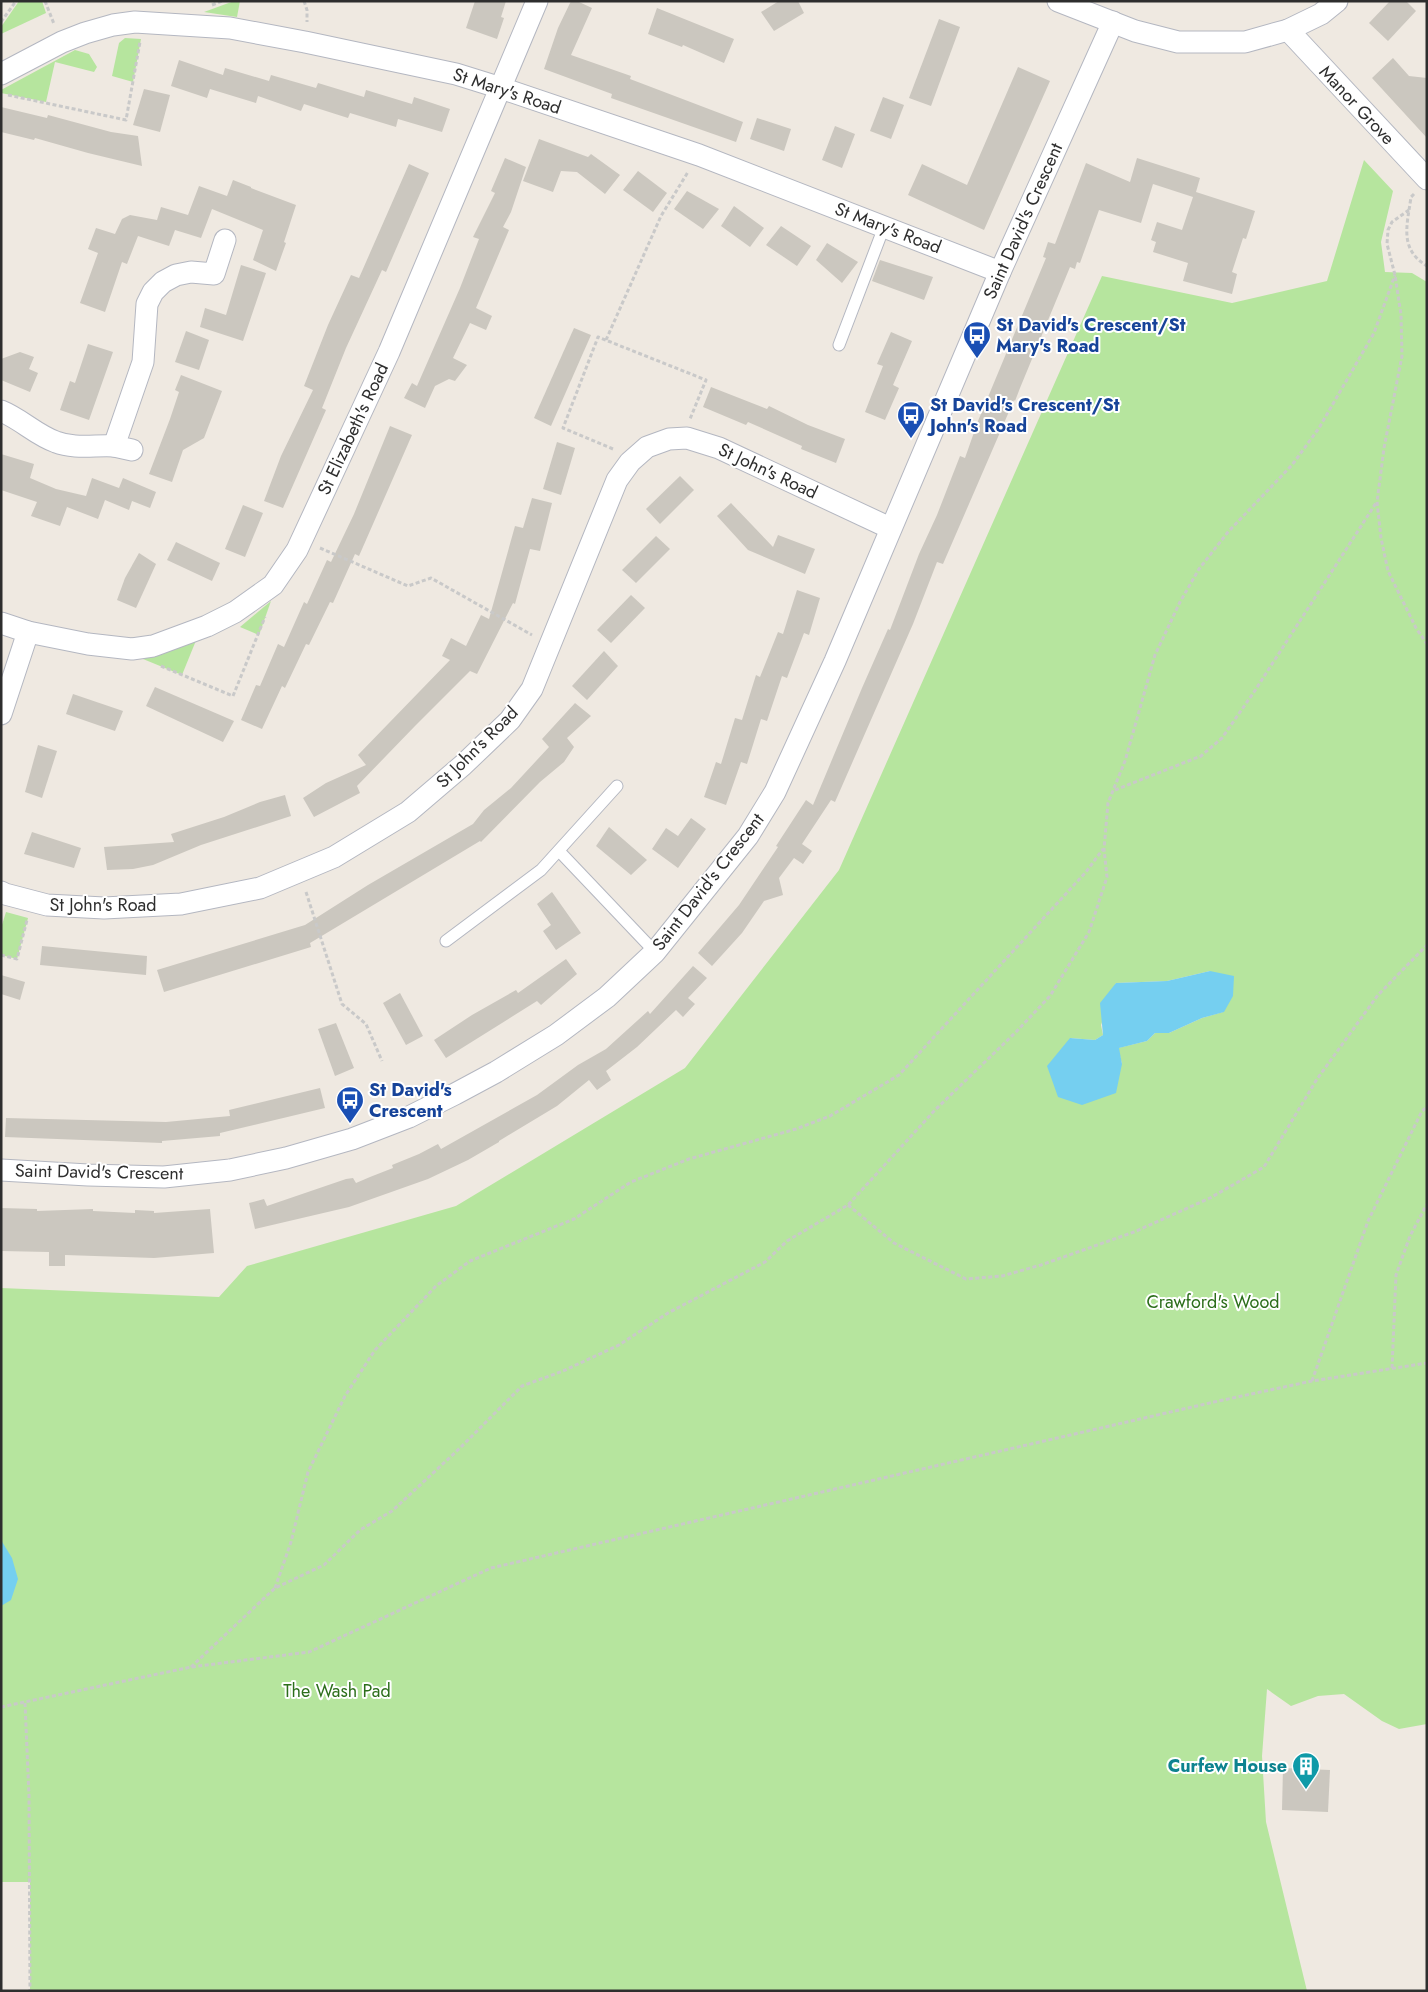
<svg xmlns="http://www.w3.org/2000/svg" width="1428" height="1992" font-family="Jost,sans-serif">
<rect width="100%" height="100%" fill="#efe9e1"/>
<!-- green -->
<g fill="#b6e59e" fill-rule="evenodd">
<path d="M19,1H42L46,13L1,34V27Z"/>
<path d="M234,1H240L237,17L204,12Z"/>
<path d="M125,38L141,39L133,82L112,76L119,43Z"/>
<path d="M75,50L89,54L97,67L94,72L55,62L46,102L1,93V90Z"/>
<path d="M1364,160L1393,191L1381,242L1385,272L1412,273L1427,282V1724L1399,1729L1382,1721L1344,1694L1318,1696L1291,1706L1267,1689L1262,1756L1266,1822L1307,1991H30V1882H1V1288L219,1297L247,1266L456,1206L685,1068L839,870L1102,276L1232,303L1327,281ZM1210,971L1223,1012L1202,1018L1169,1033H1155L1147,1041L1118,1048L1122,1064L1070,1038L1095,1040L1103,1035L1101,1025L1116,983L1167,981Z"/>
<path d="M271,601L259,635L240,627Z"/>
<path d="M197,638L182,675L143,659Z"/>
<path d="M6,912L28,918L17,959L1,955V928Z"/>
</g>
<!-- water -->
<g fill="#75cff0">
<path d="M1210,971L1234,976L1233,996L1224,1012L1202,1018L1169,1033H1155L1147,1041L1119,1048L1122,1064L1116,1093L1082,1105L1058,1097L1047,1066L1070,1038L1095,1040L1103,1035L1100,1003L1116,983L1167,981Z"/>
<path d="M1,1540L12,1558L18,1579L11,1600L1,1606Z"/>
</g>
<!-- building -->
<g fill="#cbc7bf">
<path d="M475,1H506L501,17L504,18L497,39L466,28Z"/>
<path d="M571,1H577L592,8L571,55L631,76L630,79L743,122L736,142L611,98L612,94L544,69L558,28Z"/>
<path d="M779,1H798L804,13L774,31L761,12Z"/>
<path d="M1390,1H1406L1416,11L1388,41L1369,23Z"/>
<path d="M657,8L734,39L724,63L683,45L682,47L648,34Z"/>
<path d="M939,19L960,27L931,106L909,98Z"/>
<path d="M1393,58L1409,76L1427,78V138L1372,78Z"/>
<path d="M179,60L223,75L225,68L269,81L271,75L316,88L318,83L364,97L366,90L412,104L414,97L450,109L442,132L398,119L396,127L350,113L348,118L304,104L301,111L258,96L256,103L210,89L207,98L171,86Z"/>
<path d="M1018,67L1050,81L984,230L908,195L922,164L967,185Z"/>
<path d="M144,89L170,95L160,132L133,125Z"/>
<path d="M883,97L904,105L891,139L870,131Z"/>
<path d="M1,107L47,118L48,115L111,132L138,136L142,166L88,153L35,138L34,140L1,132Z"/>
<path d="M757,118L791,129L784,151L750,139Z"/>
<path d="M835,126L855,134L842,168L822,160Z"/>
<path d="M539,139L588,157L591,154L620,175L605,194L577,172L561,171L553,192L523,181Z"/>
<path d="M505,158L526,167L511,212L503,227L509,230L476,308L492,316L486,330L470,323L453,358L467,365L455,381L449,379L435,386L425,408L404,398L412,383L417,386L460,288L479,239L473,237L495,193L491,191Z"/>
<path d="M1137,158L1200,178L1196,192L1255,211L1246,239L1243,238L1232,272L1237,274L1232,294L1183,281L1188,263L1153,252L1156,242L1151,240L1157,222L1182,230L1193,197L1153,184L1141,223L1099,210L1080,263L1077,262L1075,269L1070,267L1020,388L1015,401L1014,400L943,564L937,562L913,624L835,802L831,800L802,844L812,851L803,864L794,858L779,878L783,895L764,901L742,933L712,966L698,953L739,905L778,847L776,846L806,800L813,805L862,688L888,629L890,630L919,554L937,515L960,456L965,458L978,421L1046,258L1043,257L1048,242L1055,244L1086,163L1130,182Z"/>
<path d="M409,164L429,173L386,272L382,270L346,348L322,408L326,410L283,508L264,501L281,456L313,390L304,386L328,325L351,275L359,278Z"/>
<path d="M638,171L667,193L653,212L623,190Z"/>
<path d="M233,180L251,187V188L296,205L284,242L286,243L276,271L253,260L263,230L212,209L201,238L175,230L169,246L138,236L127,264L122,262L105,312L80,303L98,253L88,249L96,228L115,234L122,219L130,215L157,220L161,207L188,215L199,186L227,196Z"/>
<path d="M687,191L719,209L703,229L674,209Z"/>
<path d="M734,206L764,228L750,247L721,226Z"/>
<path d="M781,226L811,246L797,266L766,245Z"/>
<path d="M827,243L858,262L842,283L816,260Z"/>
<path d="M880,260L933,277L924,300L872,281Z"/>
<path d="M241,265L266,273L243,341L200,327L205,308L226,315Z"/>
<path d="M574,328L591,335L551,426L534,418Z"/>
<path d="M186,331L209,340L199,370L175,362Z"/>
<path d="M891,332L912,341L893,385L899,388L885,420L865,412L883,366L877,364Z"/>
<path d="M88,344L113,352L89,420L60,410L70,381L75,383Z"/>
<path d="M20,352L34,357L29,369L38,373L30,392L1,380V359Z"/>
<path d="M181,375L222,391L204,438L183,450L172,482L149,474L170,419L179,392L175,390Z"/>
<path d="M711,387L767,409L769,406L808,425L845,439L836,463L801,449L802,446L748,422L746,425L703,407Z"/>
<path d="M390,426L412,435L359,556L355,554L333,603L330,602L309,645L306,644L285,688L282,686L262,729L241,720L256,685L260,686L278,644L284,647L304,602L307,604L327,560L331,562L354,514Z"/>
<path d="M557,442L575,448L561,495L543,489Z"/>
<path d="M1,454L34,464L30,478L56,489L86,496L92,478L119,488L123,478L156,492L150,508L132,501L129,510L105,500L98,519L67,507L60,526L31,516L37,502L1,490Z"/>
<path d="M680,476L694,490L660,524L646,509Z"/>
<path d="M532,498L552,503L540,551L530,549L515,604L513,603L477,674L470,671L415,726L357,786L360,793L314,817L303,798L326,783L366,765L358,755L450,660L442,656L451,638L466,646L481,615L489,619L515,526L523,528Z"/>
<path d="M731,503L773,547L778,535L815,549L805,574L748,550L717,516Z"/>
<path d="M243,505L263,513L245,557L225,549Z"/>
<path d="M656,536L670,549L636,583L622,570Z"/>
<path d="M176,542L220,563L212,581L167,560Z"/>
<path d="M139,553L156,564L136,608L117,600L125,578Z"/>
<path d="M797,590L820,598L809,635L804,633L787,678L782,676L767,721L761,719L747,764L741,762L726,805L704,797L716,762L721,764L735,718L742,720L756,675L760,677L778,632L783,634Z"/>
<path d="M631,595L645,608L611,643L597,630Z"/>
<path d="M604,651L618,666L587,700L572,686Z"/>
<path d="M155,687L234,721L223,742L146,706Z"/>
<path d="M73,694L123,711L115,731L66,714Z"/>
<path d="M575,703L591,716L567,738L574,747L564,762L540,782L481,842L480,841L310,943L311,947L164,992L157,970L305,925L368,885L473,824L484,810L511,788L549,747L542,739Z"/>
<path d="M38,745L57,751L42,798L25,792Z"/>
<path d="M285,795L291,816L201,845L153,865L133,869L107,870L104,847L174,842L171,834L224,817L260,802Z"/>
<path d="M691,818L706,829L678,868L652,849L666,828L678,836Z"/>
<path d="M609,827L647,860L631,875L596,846Z"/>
<path d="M32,832L81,848L74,868L24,854Z"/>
<path d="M552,892L581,933L556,950L543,931L551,925L537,904Z"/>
<path d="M42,946L147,956L146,975L40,965Z"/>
<path d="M566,959L577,974L541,1005L537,1001L446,1058L434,1040L472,1015L516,990L518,993Z"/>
<path d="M693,966L707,978L688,998L695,1004L683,1017L676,1010L637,1047L606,1071L611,1080L597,1090L589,1080L557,1106L499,1141V1142L468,1160L428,1179L349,1207L255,1229L249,1203L264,1199L267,1206L346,1179L353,1178L356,1183L370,1177L393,1168L392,1165L419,1154L438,1144L441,1149L537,1095L578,1065L606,1049L648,1011L650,1014Z"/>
<path d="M1,975L25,982L20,1000L1,994Z"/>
<path d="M400,993L423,1036L406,1045L383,1003Z"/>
<path d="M336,1023L354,1068L335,1076L318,1029Z"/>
<path d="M320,1088L325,1108L220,1133V1136L162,1141V1143L5,1137L6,1118L166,1122L230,1116L229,1110Z"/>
<path d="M1,1208L37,1209V1211L93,1209V1211L135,1213V1210L154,1211V1213L210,1209L214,1253L154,1258L65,1255V1266H49V1252L1,1251Z"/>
<path d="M1283,1768L1330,1770L1328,1812L1282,1810Z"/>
</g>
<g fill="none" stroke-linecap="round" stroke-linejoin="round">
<!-- lane casing -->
<g stroke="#b4b7c1" stroke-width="13">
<g id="lane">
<path d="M839,345L884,227"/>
<path d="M559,851L655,952"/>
<path d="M446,941L541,870L617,786"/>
</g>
</g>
<!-- street casing -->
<g stroke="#b4b7c1" stroke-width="23">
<g id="street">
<path d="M1058,1L1135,31L1178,42H1245L1288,30L1321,14L1337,1"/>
<path d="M1288,30L1427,179"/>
<path d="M1,74L62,42L85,33L113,25L135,22L230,28L305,42L456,74L501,88L699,155L1000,272"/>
<path d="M1,411C21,419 36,435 56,442C74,449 94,445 114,446"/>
<path d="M132,450L114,446L143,362L147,304L153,292L163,282L176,275L191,272L214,274L225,240"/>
<path d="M1,623L28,632L88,644L132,649L153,646L207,626L235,612L273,585L297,550L389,352L537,1"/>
<path d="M1,714L28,632"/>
<path d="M1,892L5,894L47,905L104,908L181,904L260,888L334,857L408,812L463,765L510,720L532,689L617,480L630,462L647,447L669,439L687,438L719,448L890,528"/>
<path d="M1,1170L88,1175L164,1177L230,1170L286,1158L352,1139L409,1117L455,1094L496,1072L556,1035L607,997L655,952L748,836L775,792L835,661L1000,272L1113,22"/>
</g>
</g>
<!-- path -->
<g stroke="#c9c9c9" stroke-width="3" stroke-dasharray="4 2.5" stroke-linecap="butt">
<path d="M45,1L54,24"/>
<path d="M304,1L307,10V22"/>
<path d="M212,5L222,1"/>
<path d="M1,22L16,1"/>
<path d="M8,95L126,120L140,42"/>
<path d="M1414,194L1411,197C1407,226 1399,249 1427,266"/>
<path d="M1409,210L1392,222L1388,230L1387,244L1395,275L1401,315L1402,356L1384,448L1377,502L1381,538L1388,571L1416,628L1427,644"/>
<path d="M606,340L661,216L688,172"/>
<path d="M613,449L563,428L598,337L706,380L690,419"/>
<path d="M320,548L408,586L431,578L532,635"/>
<path d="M161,666L233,696L265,617"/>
<path d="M1115,790L1201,756L1222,738L1254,692L1376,503"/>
<path d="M306,892L342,1004L366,1024L382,1061"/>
<path d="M1,955L17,959L27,920"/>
<path d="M848,1205L894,1243L966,1279L1002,1276L1041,1265L1134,1232L1210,1198L1264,1167L1317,1079L1378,995L1427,945"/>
<path d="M1392,1368L1396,1275L1410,1236L1427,1204"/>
<path d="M1312,1381L1368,1221L1422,1111L1427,1107"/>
<path d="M275,1588L291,1542L308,1472L345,1396L375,1350L436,1286L470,1261L574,1219L631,1182L689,1159L796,1129L830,1116L899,1075L1086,872L1103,849"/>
<path d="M191,1667L275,1588L324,1565L360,1530L392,1511L460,1448L522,1386L563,1371L619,1345L668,1313L765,1262L787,1241L848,1205L935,1110L1016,1032L1050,996L1089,932L1107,877L1104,849L1108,803L1125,761L1155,655L1180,602L1199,569L1228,532L1292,465L1319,428L1374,333L1395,275"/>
<path d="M25,1703L29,1796L30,1991"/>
<path d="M1,1707L191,1667L309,1652L491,1568L1214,1402L1312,1381L1427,1363"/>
</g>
<!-- lane -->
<use href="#lane" stroke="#fff" stroke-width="11"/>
<!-- street -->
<use href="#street" stroke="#fff" stroke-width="21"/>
</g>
<!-- icons -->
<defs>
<g id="bus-pin" transform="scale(1.4375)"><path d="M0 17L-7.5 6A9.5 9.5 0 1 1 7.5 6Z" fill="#1a4fb4" stroke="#fff"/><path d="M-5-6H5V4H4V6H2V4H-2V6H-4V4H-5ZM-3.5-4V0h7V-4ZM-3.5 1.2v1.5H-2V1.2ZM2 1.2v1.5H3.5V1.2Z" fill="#fff"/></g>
<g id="building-pin" transform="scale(1.4375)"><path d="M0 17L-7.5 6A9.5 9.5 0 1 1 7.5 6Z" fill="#0f9aa8" stroke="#fff"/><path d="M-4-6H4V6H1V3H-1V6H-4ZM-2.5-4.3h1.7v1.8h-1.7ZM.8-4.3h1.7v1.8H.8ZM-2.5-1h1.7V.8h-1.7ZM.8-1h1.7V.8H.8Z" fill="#fff"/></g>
</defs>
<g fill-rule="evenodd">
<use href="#bus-pin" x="977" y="335"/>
<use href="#bus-pin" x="911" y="415"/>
<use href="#bus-pin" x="350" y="1100"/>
<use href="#building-pin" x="1306" y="1766"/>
</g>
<g text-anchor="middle" stroke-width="4" stroke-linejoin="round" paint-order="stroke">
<!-- street labels -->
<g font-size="18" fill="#2e2e2e" stroke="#fff">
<text transform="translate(507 91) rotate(18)" y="6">St Mary's Road</text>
<text transform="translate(1357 105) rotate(47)" y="6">Manor Grove</text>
<text transform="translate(1023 221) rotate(-66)" y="6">Saint David's Crescent</text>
<text transform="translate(888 228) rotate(21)" y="6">St Mary's Road</text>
<text transform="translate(353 429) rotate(-65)" y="6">St Elizabeth's Road</text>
<text transform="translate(768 471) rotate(25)" y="6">St John's Road</text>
<text transform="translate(477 747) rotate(-45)" y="6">St John's Road</text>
<text transform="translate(708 882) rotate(-52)" y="6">Saint David's Crescent</text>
<text x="103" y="911">St John's Road</text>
<text transform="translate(99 1172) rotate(1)" y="6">Saint David's Crescent</text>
</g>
<!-- transit labels -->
<g font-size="18" font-weight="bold" fill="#164399" stroke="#fff" text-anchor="start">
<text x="996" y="331">St David's Crescent/St<tspan x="996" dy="21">Mary's Road</tspan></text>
<text x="930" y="411">St David's Crescent/St<tspan x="930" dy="21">John's Road</tspan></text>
<text x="369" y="1096">St David's<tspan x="369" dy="21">Crescent</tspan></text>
</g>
<!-- park labels -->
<g font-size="18" fill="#2c6e1b" stroke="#fff">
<text x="1213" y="1308">Crawford's Wood</text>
<text x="337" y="1697">The Wash Pad</text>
</g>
<!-- culture labels -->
<g font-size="18" font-weight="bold" fill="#0d838f" stroke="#fff" text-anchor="end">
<text x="1287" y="1772">Curfew House</text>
</g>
</g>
<!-- border -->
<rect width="1428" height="1992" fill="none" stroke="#2e2e2e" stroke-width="5"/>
</svg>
